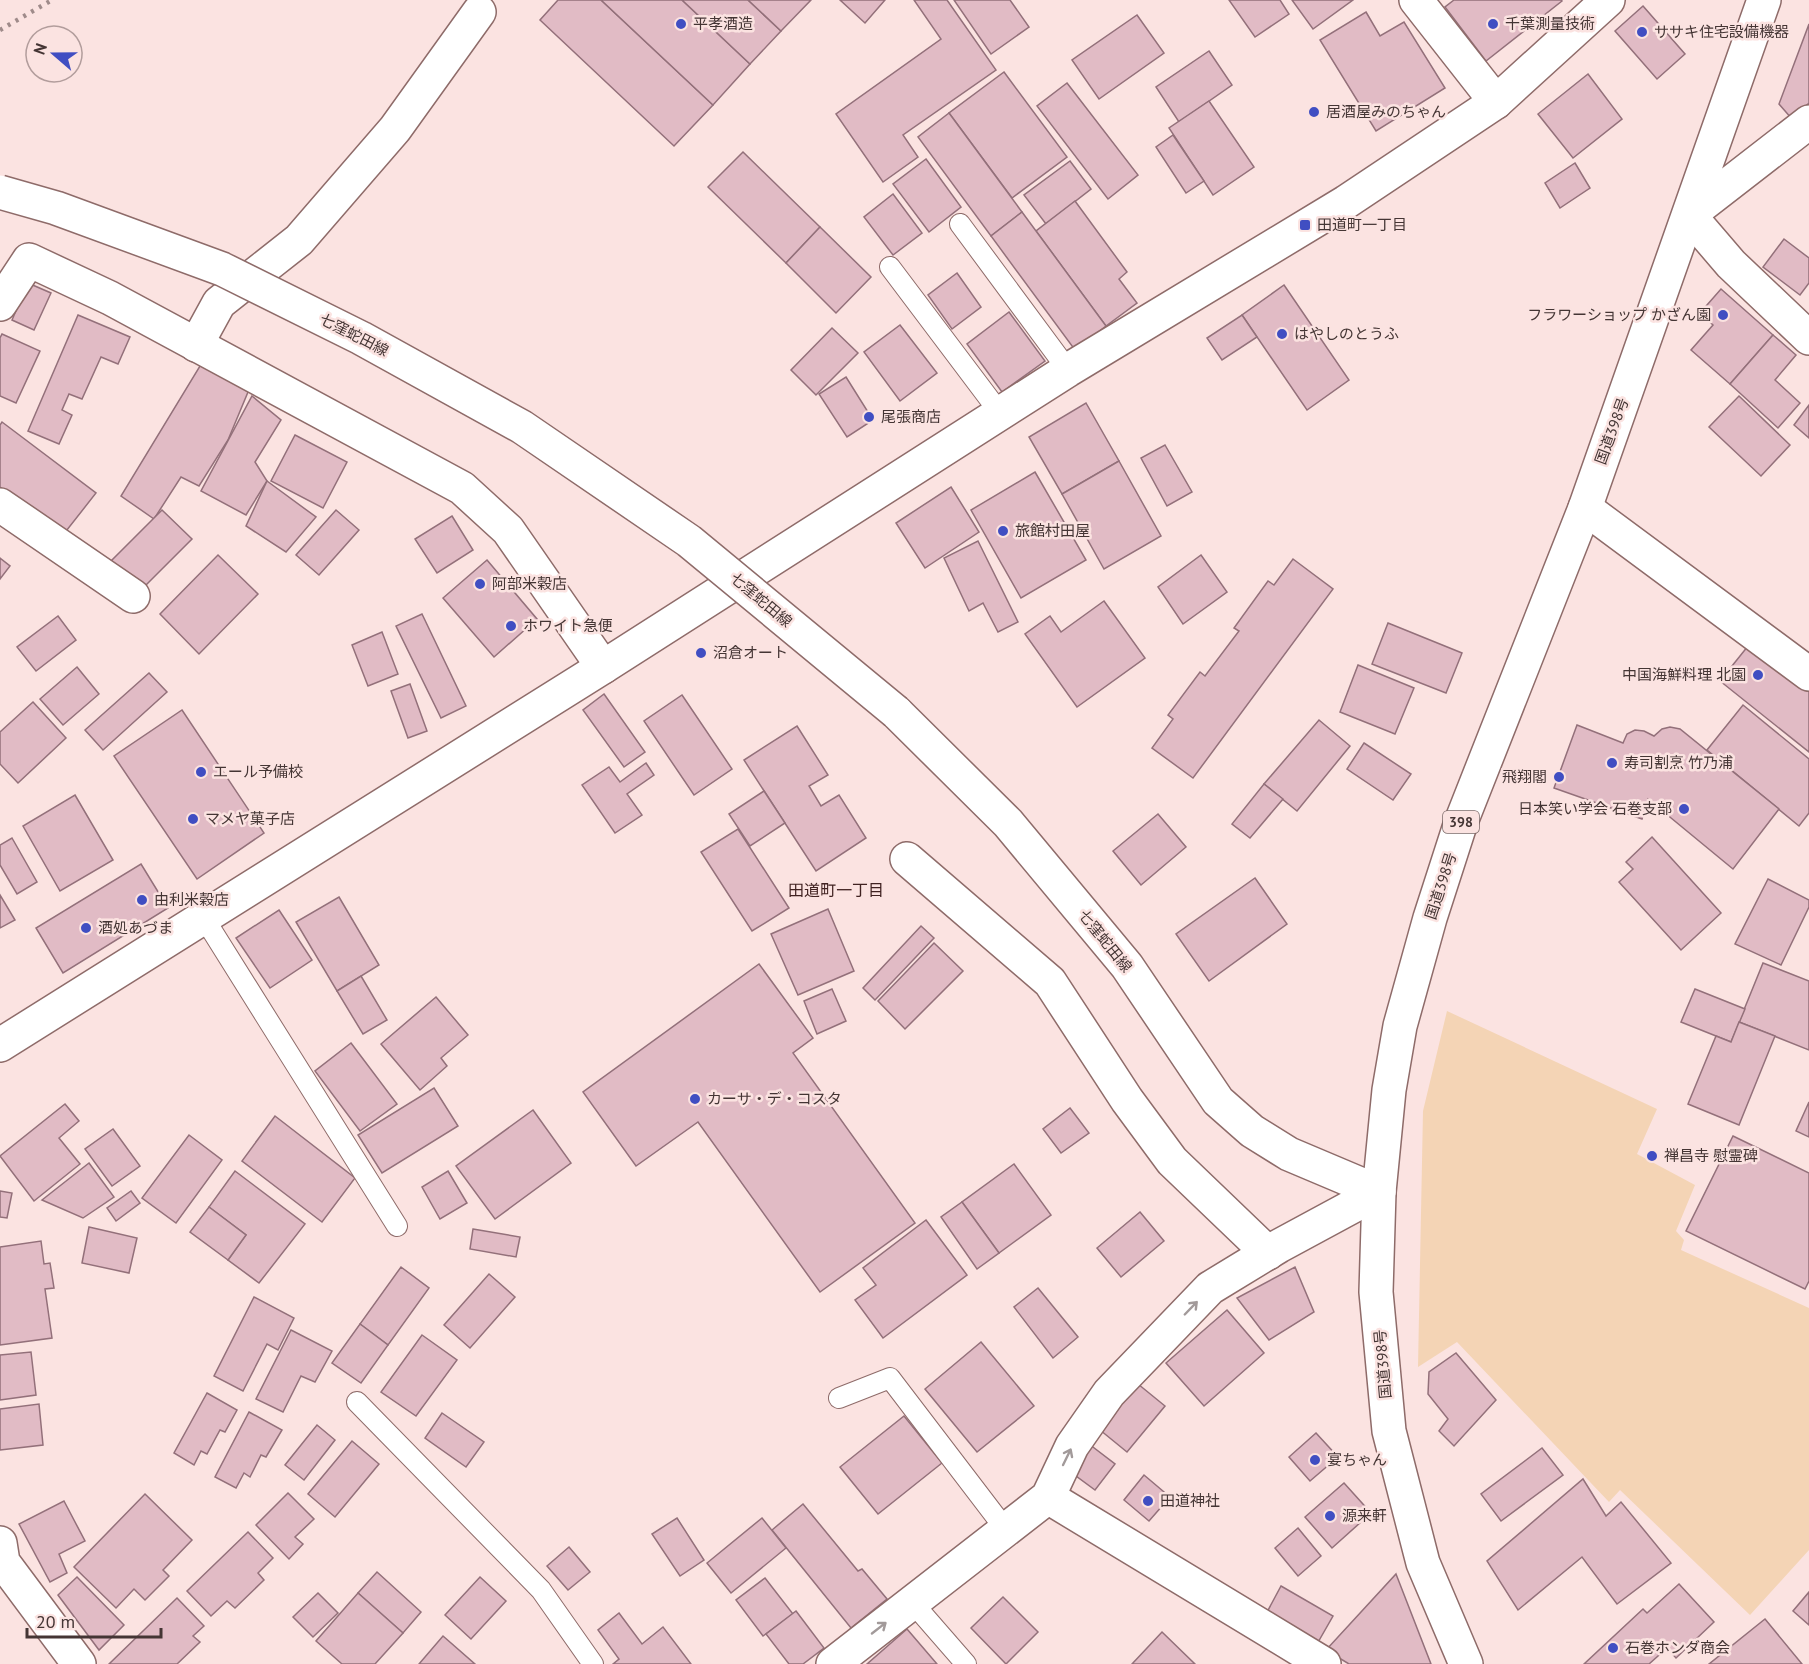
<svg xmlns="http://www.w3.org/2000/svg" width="1809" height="1664" font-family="'PT Sans','Noto Sans JP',sans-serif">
<rect width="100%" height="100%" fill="#fbe3e1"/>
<!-- green -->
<path fill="#f4d4b5" d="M1447,1011L1657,1109L1637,1154L1695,1185L1676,1231L1684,1240L1681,1250L1809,1308V1550L1750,1615L1620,1490L1609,1502L1457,1342L1418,1367L1423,1111Z"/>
<!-- building -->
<g fill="#e1bbc5" stroke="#93707a" stroke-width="1.5">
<path d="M558,0H601L713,105L674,146L540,20Z"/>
<path d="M601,0H682L750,64L713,105Z"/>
<path d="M682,0H748L781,31L750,64Z"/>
<path d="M748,0H811L781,31Z"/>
<path d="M840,0H885L865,23Z"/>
<path d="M914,0H947L996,70L903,135L918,157L883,182L836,114L941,39Z"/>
<path d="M954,0H1010L1029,27L991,54Z"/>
<path d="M1229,0H1280L1289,14L1255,37Z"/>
<path d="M1292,0H1353L1313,29Z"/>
<path d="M1454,0H1561L1562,1L1486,61L1445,7Z"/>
<path d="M1643,6L1685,54L1657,79L1615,31Z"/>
<path d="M1366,12L1380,36L1404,22L1445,88L1376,131L1320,40Z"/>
<path d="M1137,15L1164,53L1099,99L1072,60Z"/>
<path d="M1809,24V103L1792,119L1779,104Z"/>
<path d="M1209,51L1232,85L1179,122L1156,87Z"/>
<path d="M1004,72L1067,157L1012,198L949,113Z"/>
<path d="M1588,74L1622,119L1573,158L1538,114Z"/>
<path d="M1067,83L1138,175L1108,199L1037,106Z"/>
<path d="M1209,101L1254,167L1213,195L1169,128Z"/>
<path d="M949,113L1022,212L991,236L918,137Z"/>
<path d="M1173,135L1204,181L1186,193L1156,147Z"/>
<path d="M743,152L820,227L786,263L708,187Z"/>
<path d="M926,159L961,207L929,232L893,184Z"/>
<path d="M1070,161L1091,189L1046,224L1024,195Z"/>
<path d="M1575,163L1590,188L1560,208L1545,183Z"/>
<path d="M893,194L922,233L893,255L864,217Z"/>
<path d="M1075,201L1127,272L1119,279L1137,303L1106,326L1036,231Z"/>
<path d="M1022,212L1106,326L1075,350L991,236Z"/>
<path d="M820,227L871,277L836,313L786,263Z"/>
<path d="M1784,239L1809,258V283L1800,295L1763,267Z"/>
<path d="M957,273L981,307L952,329L928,295Z"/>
<path d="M28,283L51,293L34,330L12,320Z"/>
<path d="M1284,285L1349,380L1307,410L1242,315Z"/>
<path d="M1721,289L1773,335L1730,384L1691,350L1713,325L1700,313Z"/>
<path d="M1009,312L1045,361L1002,392L967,344Z"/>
<path d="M78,315L130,337L118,364L101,357L82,399L69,394L62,410L72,415L59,444L28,431Z"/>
<path d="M1242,315L1257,337L1222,360L1207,338Z"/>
<path d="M900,325L937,373L900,401L864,352Z"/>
<path d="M832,328L858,353L816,395L791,370Z"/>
<path d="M2,334L40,351L16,403L0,396V338Z"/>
<path d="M1773,335L1796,355L1775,380L1800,403L1778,428L1730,384Z"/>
<path d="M203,361L248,392L228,440L199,486L181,477L154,519L121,496Z"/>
<path d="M846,377L873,420L847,437L819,394Z"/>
<path d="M252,396L281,420L255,462L267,481L246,515L201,491Z"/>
<path d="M1739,396L1790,445L1761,476L1709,427Z"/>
<path d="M1086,403L1119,461L1062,494L1029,437Z"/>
<path d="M1809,405V438L1794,425Z"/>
<path d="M2,422L96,493L63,535L0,487V425Z"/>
<path d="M295,435L347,462L323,508L271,481Z"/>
<path d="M1165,445L1192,492L1167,506L1141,458Z"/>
<path d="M1119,461L1161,536L1104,569L1062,494Z"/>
<path d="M1035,472L1086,560L1021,598L971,510Z"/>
<path d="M267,481L316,517L286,552L246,526Z"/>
<path d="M951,487L979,532L925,568L896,523Z"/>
<path d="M162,510L192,539L140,591L110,562Z"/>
<path d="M336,510L359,530L319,575L296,555Z"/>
<path d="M452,516L473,550L437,573L415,539Z"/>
<path d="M978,541L1018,622L998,632L983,603L969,611L944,558Z"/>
<path d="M218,555L258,594L199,654L160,614Z"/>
<path d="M1201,555L1227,592L1183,624L1158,587Z"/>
<path d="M0,558L10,566L0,579Z"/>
<path d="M1293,559L1333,589L1193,778L1152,748L1173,719L1168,715L1200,672L1205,676L1239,631L1234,628L1268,581L1274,585Z"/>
<path d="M487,560L537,619L494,657L443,598Z"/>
<path d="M1104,601L1145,658L1077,707L1025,634L1050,616L1061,632Z"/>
<path d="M422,614L466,706L441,718L396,626Z"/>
<path d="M58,616L76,640L36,671L17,647Z"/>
<path d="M1388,623L1462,653L1446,693L1372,664Z"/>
<path d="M382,632L398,674L368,686L352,645Z"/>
<path d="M1752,641L1809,687V752L1720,681Z"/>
<path d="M1358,665L1414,688L1395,734L1340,712Z"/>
<path d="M77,667L99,694L63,725L40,699Z"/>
<path d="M149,673L167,692L103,750L85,730Z"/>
<path d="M410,684L427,731L408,738L391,691Z"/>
<path d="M604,694L645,752L624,767L583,710Z"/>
<path d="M682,695L732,769L694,795L644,721Z"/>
<path d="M33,702L66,738L18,783L0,764V732Z"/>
<path d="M1743,705L1809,759V813L1799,826L1707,750Z"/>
<path d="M182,710L264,833L197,879L114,756Z"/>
<path d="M1319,720L1350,746L1297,811L1264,784Z"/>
<path d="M1577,725L1623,743L1627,734L1635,730L1644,731L1654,736L1662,729L1670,727L1680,729L1779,809L1733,869L1648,799L1642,819L1554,788Z"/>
<path d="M797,726L828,775L809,786L821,806L839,795L866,838L816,871L744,760Z"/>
<path d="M1364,743L1411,774L1393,800L1347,769Z"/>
<path d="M646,763L654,775L627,794L642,815L615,833L582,785L609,767L620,782Z"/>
<path d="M1264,784L1283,799L1250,838L1232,824Z"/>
<path d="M764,791L785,823L750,846L729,814Z"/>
<path d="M75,795L113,860L60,891L23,826Z"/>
<path d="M1158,814L1186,847L1141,885L1113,851Z"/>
<path d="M738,829L789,908L752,931L701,852Z"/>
<path d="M1652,837L1721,913L1681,950L1619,882L1633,869L1626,862Z"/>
<path d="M12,838L37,882L17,894L0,865V845Z"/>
<path d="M141,864L168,908L63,973L36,928Z"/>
<path d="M1255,878L1287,924L1209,981L1176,934Z"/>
<path d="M1768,879L1809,900V907L1781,965L1735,944Z"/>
<path d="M0,895L15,920L0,928Z"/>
<path d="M339,897L379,965L337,991L296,922Z"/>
<path d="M828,909L854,971L798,995L771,934Z"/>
<path d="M279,910L312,960L270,988L236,938Z"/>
<path d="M921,926L934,938L875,1000L863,988Z"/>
<path d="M934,943L963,971L905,1029L878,1001Z"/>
<path d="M1763,963L1809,981V1050L1739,1022Z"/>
<path d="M759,964L813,1038L793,1053L915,1223L820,1292L698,1122L636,1166L583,1092Z"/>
<path d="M361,976L387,1020L363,1034L337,991Z"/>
<path d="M832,989L846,1021L817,1034L804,1001Z"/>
<path d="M1695,989L1745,1009L1731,1042L1681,1022Z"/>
<path d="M436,997L468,1035L441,1058L447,1066L420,1090L381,1044Z"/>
<path d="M1739,1022L1775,1036L1739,1125L1688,1104L1716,1036L1731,1042Z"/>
<path d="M351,1043L397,1104L360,1131L315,1071Z"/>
<path d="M434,1088L458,1126L382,1173L358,1135Z"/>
<path d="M1809,1102V1137L1796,1131Z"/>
<path d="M65,1104L79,1121L59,1138L80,1164L34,1201L0,1156Z"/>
<path d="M1070,1108L1089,1133L1061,1153L1043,1129Z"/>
<path d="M533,1110L571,1163L495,1219L456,1166Z"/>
<path d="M275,1116L355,1178L322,1222L242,1161Z"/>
<path d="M113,1129L140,1166L112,1186L85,1149Z"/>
<path d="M189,1135L222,1160L176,1223L142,1198Z"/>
<path d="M1733,1136L1809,1173V1281L1805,1289L1686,1231Z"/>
<path d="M89,1163L114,1197L83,1218L42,1200Z"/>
<path d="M1014,1164L1051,1215L999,1253L962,1202Z"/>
<path d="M235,1171L305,1224L259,1283L228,1260L246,1235L209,1207Z"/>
<path d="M448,1171L467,1203L440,1219L422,1187Z"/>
<path d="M0,1191L12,1193L7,1218L0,1217Z"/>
<path d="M131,1191L140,1203L116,1221L107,1208Z"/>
<path d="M962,1202L999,1253L977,1269L941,1217Z"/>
<path d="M209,1207L246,1235L228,1260L190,1232Z"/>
<path d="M1140,1212L1164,1241L1121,1277L1097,1248Z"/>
<path d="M926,1220L967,1275L883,1338L855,1300L876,1285L863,1268Z"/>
<path d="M89,1227L137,1238L129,1273L82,1263Z"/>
<path d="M473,1229L520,1237L516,1257L470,1249Z"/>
<path d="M41,1241L44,1264L50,1263L54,1288L45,1289L52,1338L0,1345V1247Z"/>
<path d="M401,1267L429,1288L388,1345L360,1324Z"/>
<path d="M1295,1267L1314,1312L1269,1340L1237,1298Z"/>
<path d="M489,1274L515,1297L470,1348L444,1325Z"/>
<path d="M1038,1288L1078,1337L1053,1358L1014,1307Z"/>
<path d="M254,1297L294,1318L278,1350L267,1344L243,1391L214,1376Z"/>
<path d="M1227,1310L1264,1353L1204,1406L1166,1363Z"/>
<path d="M360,1324L388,1345L361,1383L332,1363Z"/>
<path d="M291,1330L332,1351L315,1382L301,1376L283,1412L256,1399Z"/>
<path d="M422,1335L457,1360L416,1416L381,1392Z"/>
<path d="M981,1342L1034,1406L977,1452L925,1389Z"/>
<path d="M31,1352L36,1395L0,1400V1355Z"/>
<path d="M1456,1353L1496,1400L1454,1446L1439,1431L1448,1419L1428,1394L1429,1372Z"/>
<path d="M1138,1384L1165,1406L1127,1452L1100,1430Z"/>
<path d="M207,1393L237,1410L225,1432L220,1430L207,1454L201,1451L194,1465L174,1453Z"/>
<path d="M39,1404L43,1445L0,1450V1409Z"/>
<path d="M249,1412L282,1430L266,1457L261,1455L250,1477L244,1473L236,1488L215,1477Z"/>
<path d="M442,1413L484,1442L466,1467L425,1438Z"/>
<path d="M904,1416L942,1463L878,1514L840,1467Z"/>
<path d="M317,1425L335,1440L304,1480L285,1465Z"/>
<path d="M1316,1433L1338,1457L1310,1481L1289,1457Z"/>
<path d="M352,1441L379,1464L335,1517L308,1494Z"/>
<path d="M1089,1444L1115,1464L1095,1490L1068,1470Z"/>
<path d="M1542,1448L1563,1475L1501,1521L1481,1494Z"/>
<path d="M1144,1475L1170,1497L1149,1521L1124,1500Z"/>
<path d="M1583,1479L1606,1516L1621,1502L1671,1563L1617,1604L1582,1557L1518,1610L1487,1561Z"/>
<path d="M1344,1483L1371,1513L1332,1548L1305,1517Z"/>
<path d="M288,1493L314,1519L295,1537L303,1544L289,1559L256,1525Z"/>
<path d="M145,1494L192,1540L163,1570L169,1576L145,1600L134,1589L116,1608L74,1567Z"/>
<path d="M64,1501L85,1541L59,1554L67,1573L50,1582L19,1524Z"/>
<path d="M803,1504L858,1571L862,1569L887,1599L851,1628L772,1530Z"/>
<path d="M677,1518L704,1560L680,1576L652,1534Z"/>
<path d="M762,1518L786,1548L731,1593L707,1563Z"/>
<path d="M1298,1528L1321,1556L1298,1576L1275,1548Z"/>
<path d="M248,1532L273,1558L258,1573L264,1580L235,1608L227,1601L211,1616L187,1591Z"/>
<path d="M569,1547L590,1572L568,1590L547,1566Z"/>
<path d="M377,1572L421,1612L403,1633L358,1593Z"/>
<path d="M1396,1574L1431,1664H1349L1326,1650Z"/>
<path d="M77,1577L124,1625L99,1650L58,1595Z"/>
<path d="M480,1577L506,1601L471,1639L445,1615Z"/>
<path d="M765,1578L793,1614L763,1636L736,1600Z"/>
<path d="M1679,1584L1714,1622L1676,1658L1667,1648L1649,1664H1584L1643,1609L1647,1613Z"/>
<path d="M1281,1586L1333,1616L1317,1644L1266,1614Z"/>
<path d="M1809,1592V1625L1793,1611Z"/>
<path d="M318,1593L338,1613L313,1637L293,1617Z"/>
<path d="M358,1593L403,1633L375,1664H342L316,1641Z"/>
<path d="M1003,1597L1038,1632L1006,1664L971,1628Z"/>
<path d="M177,1598L204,1626L193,1636L200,1642L177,1664H109Z"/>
<path d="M796,1611L824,1648L803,1664H789L766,1634Z"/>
<path d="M619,1613L642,1644L663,1627L691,1664H613L619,1659L598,1630Z"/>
<path d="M1765,1619L1802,1664H1709Z"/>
<path d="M907,1629L937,1664H867Z"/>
<path d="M1162,1632L1195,1664H1132Z"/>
<path d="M443,1636L475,1664H419Z"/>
</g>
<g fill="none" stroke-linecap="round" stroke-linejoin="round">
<!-- lane casing -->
<g stroke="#8e6b69" stroke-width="22">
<g id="lane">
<path d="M960,224L1068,370"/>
<path d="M890,267L1000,413"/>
<path d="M204,918L397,1226"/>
<path d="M839,1398L890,1378L1006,1530"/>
<path d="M357,1402L541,1590L593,1664"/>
<path d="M912,1602L966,1664"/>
</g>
</g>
<!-- street casing -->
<g stroke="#8e6b69" stroke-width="36">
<g id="street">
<path d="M1416,0L1496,102"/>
<path d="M1809,122L1689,215L1731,264L1809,338"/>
<path d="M0,304L29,260L110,298L462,488L508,530L603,667"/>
<path d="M196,345L219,303L299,240L395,129L479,12"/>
<path d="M0,505L133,596"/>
<path d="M1585,508L1809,674"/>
<path d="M907,859L1050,982L1127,1100L1172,1161L1268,1253"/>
<path d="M1048,1497L1324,1664"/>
<path d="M0,1543L3,1562L79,1664"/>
<path d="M833,1664L1048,1497L1072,1446L1109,1393L1210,1288L1279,1246L1379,1192"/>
</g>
</g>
<!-- secondary casing -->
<g stroke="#8e6b69" stroke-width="36">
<g id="secondary">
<path d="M896,712L1008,823L1127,966L1218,1101L1252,1131L1289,1154L1379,1192"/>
<path d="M0,1045L603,667L1068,370L1346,202L1496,102L1608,0"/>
</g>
</g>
<!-- highway casing -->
<g stroke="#8e6b69" stroke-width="36">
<path id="highway" d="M1466,1664L1423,1563L1389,1431L1376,1292L1379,1192L1389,1090L1400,1026L1430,918L1461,822L1585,508L1764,0"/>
</g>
<!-- lane -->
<use href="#lane" stroke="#fff" stroke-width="20"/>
<!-- street -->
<use href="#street" stroke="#fff" stroke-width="33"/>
<!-- secondary -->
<use href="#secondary" stroke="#fff" stroke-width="33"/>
<!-- highway -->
<use href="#highway" stroke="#fff" stroke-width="33"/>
<!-- rail -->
<path stroke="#9f8b8a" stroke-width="4.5" stroke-dasharray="3 6" stroke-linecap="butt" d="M0,30L52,0"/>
<!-- secondary-bridge casing -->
<g stroke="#8e6b69" stroke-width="36" stroke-linecap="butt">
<path id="secondary-bridge" d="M0,192L56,208L222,269L361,338L522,427L689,541L896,712"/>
</g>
<!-- secondary-bridge -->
<use href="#secondary-bridge" stroke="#fff" stroke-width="33"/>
</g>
<!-- one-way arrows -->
<defs><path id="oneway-shaft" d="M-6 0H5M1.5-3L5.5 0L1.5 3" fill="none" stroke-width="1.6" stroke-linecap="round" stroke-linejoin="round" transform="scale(1.5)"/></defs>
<g stroke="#a29a9a">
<use href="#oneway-shaft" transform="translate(1191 1308) rotate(-46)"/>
<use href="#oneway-shaft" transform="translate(1067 1457) rotate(-64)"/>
<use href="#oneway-shaft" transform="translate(879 1628) rotate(-38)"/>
</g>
<!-- markers -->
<g fill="#404ec2" stroke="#fbe3e1" stroke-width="2">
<circle cx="681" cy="24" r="6"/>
<circle cx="1493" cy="24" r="6"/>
<circle cx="1642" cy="32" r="6"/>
<circle cx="1314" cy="112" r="6"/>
<rect x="1299" y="219" width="12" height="12" rx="3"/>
<circle cx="1723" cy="315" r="6"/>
<circle cx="1282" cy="334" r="6"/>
<circle cx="869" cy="417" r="6"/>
<circle cx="1003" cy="531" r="6"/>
<circle cx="480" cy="584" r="6"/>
<circle cx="511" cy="626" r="6"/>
<circle cx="701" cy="653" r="6"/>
<circle cx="1758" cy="675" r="6"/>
<circle cx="1612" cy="763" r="6"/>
<circle cx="201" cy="772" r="6"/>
<circle cx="1559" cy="777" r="6"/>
<circle cx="1684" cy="809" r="6"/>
<circle cx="193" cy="819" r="6"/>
<circle cx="142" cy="900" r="6"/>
<circle cx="86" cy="928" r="6"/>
<circle cx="695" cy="1099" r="6"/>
<circle cx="1652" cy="1156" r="6"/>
<circle cx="1315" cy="1460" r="6"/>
<circle cx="1148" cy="1501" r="6"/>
<circle cx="1330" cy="1516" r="6"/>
<circle cx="1613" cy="1648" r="6"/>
</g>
<g text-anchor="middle" stroke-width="5" stroke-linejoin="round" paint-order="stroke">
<!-- shield labels -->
<rect fill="#fbe3e1" stroke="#7b6968" stroke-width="1.5" x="1443" y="811" width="36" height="22" rx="4.5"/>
<g font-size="14" font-weight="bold" fill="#443534">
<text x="1461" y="827">398</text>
</g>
<!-- poi labels -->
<g font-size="15" fill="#443534" stroke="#fbe3e1" text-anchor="start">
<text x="693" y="29">平孝酒造</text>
<text x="1505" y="29">千葉測量技術</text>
<text x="1654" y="37">ササキ住宅設備機器</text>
<text x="1326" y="117">居酒屋みのちゃん</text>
<text x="1317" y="230">田道町一丁目</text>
<text x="1711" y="320" text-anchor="end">フラワーショップ かざん園</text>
<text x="1294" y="339">はやしのとうふ</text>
<text x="881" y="422">尾張商店</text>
<text x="1015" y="536">旅館村田屋</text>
<text x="492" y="589">阿部米穀店</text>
<text x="523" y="631">ホワイト急便</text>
<text x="713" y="658">沼倉オート</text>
<text x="1746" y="680" text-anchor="end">中国海鮮料理 北園</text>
<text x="1624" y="768">寿司割烹 竹乃浦</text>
<text x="213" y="777">エール予備校</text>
<text x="1547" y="782" text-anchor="end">飛翔閣</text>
<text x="1672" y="814" text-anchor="end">日本笑い学会 石巻支部</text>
<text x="205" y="824">マメヤ菓子店</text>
<text x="154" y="905">由利米穀店</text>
<text x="98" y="933">酒処あづま</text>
<text x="707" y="1104">カーサ・デ・コスタ</text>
<text x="1664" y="1161">禅昌寺 慰霊碑</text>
<text x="1327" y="1465">宴ちゃん</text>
<text x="1160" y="1506">田道神社</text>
<text x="1342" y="1521">源来軒</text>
<text x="1625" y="1653">石巻ホンダ商会</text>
</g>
<!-- street labels -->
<g font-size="15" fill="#443534" stroke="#fbe3e1">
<text transform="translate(354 335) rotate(27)" y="5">七窪蛇田線</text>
<text transform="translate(1612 431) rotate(-70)" y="5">国道398号</text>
<text transform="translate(761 600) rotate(40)" y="5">七窪蛇田線</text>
<text transform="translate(1441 886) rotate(-72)" y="5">国道398号</text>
<text transform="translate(1105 941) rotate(51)" y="5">七窪蛇田線</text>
<text transform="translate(1383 1364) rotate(-95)" y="5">国道398号</text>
</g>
<!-- neighbourhood labels -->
<g font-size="16" fill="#402221" stroke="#fbe3e1">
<text x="836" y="896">田道町一丁目</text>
</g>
</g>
<!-- north arrow -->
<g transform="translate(54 54) rotate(290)"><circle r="28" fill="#fbe3e1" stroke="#b29d9c" stroke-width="1.5"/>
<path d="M0-4.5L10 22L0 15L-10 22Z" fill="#404ec2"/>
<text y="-9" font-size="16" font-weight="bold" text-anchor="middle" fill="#443534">N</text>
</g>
<!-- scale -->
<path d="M27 1628v9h134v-9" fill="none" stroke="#443534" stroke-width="3"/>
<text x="36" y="1628" font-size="18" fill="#443534" stroke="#fbe3e1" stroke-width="4.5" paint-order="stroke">20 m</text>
</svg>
